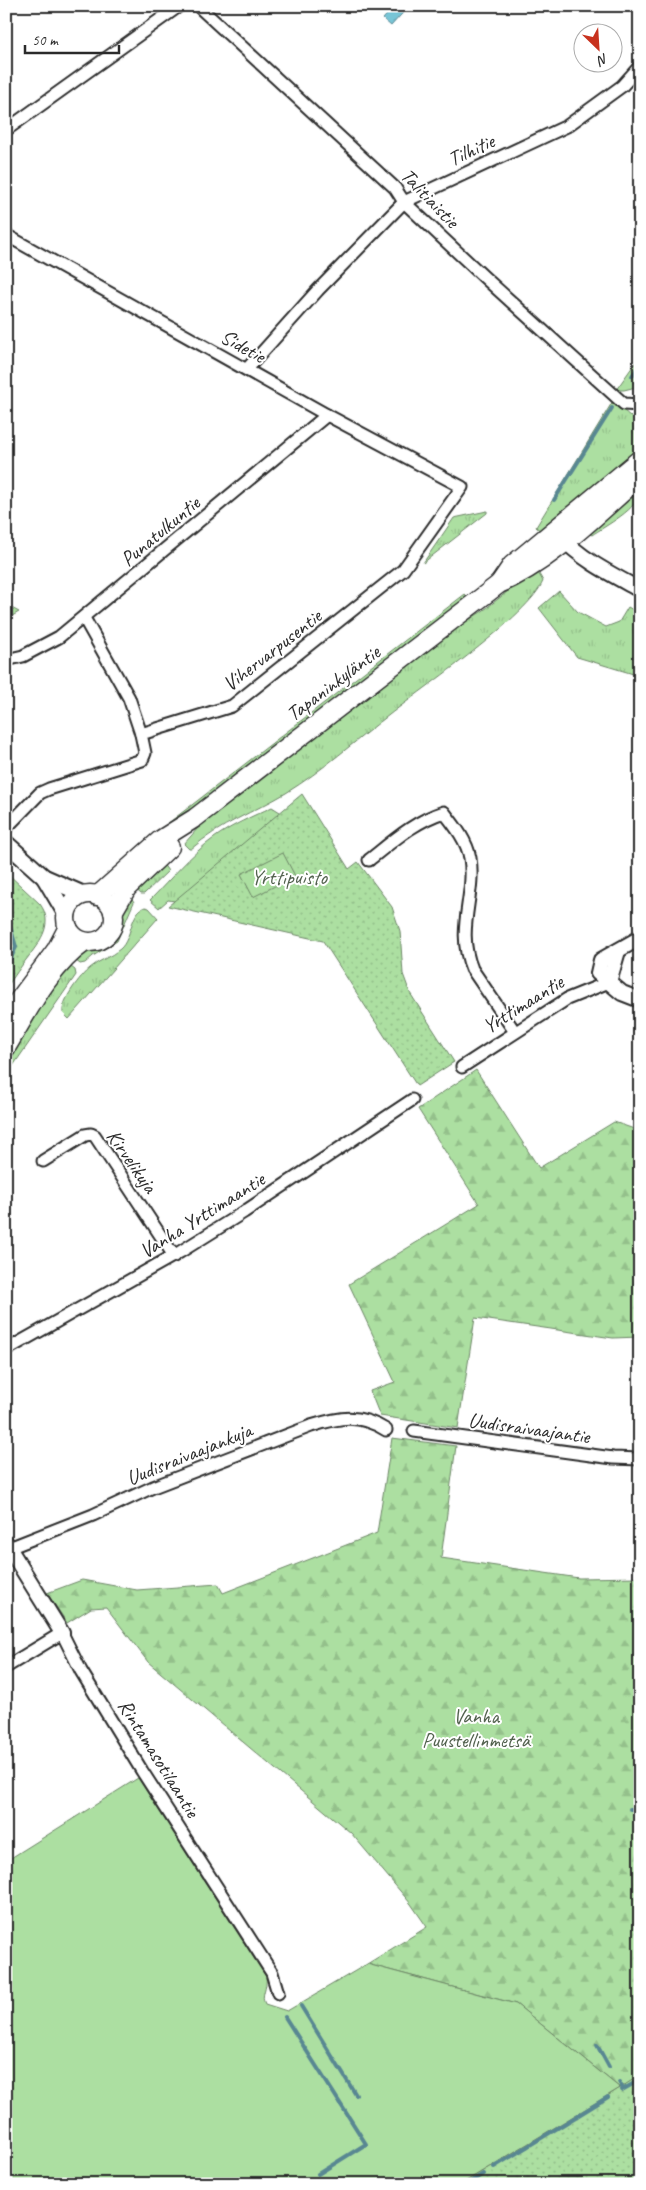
<svg xmlns="http://www.w3.org/2000/svg" width="646" height="2190" font-family="Caveat,sans-serif">
<defs>
<pattern id="grass-tufts" width="24" height="20" patternUnits="userSpaceOnUse" patternTransform="scale(1.25)"><rect width="24" height="20" fill="#acdfa1"/><path d="M3 7l-1-3M5 7V3M7 7l1-3M15 17l-1-3M17 17v-4M19 17l1-3" fill="none" stroke="#94c08b"/></pattern>
<pattern id="forest-firs" width="22" height="20" patternUnits="userSpaceOnUse" patternTransform="scale(1.25)"><rect width="22" height="20" fill="#acdfa1"/><path d="M5 1l3.5 6h-7zM16 11l3.5 6h-7z" fill="#94c08b"/></pattern>
<pattern id="park-dots" width="8" height="8" patternUnits="userSpaceOnUse" patternTransform="scale(1.25)"><rect width="8" height="8" fill="#acdfa1"/><path d="M2 2h.1M6 6h.1" fill="none" stroke="#94c08b" stroke-width="1.8" stroke-linecap="round"/></pattern>
<pattern id="water-ripples" width="26" height="14" patternUnits="userSpaceOnUse" patternTransform="scale(1.25)"><rect width="26" height="14" fill="#78c5d6"/><path d="M2 4q2-2 4 0t4 0M15 11q2-2 4 0t4 0" fill="none" stroke="#68a9b8"/></pattern>
</defs>
<rect width="100%" height="100%" fill="#fff"/>
<filter id="ink" filterUnits="userSpaceOnUse"><feTurbulence type="fractalNoise" baseFrequency=".02" numOctaves="2"/><feDisplacementMap in="SourceGraphic" scale="10" xChannelSelector="R" yChannelSelector="G"/><feConvolveMatrix kernelMatrix="1 2 1 2 8 2 1 2 1" color-interpolation-filters="sRGB"/></filter>
<g filter="url(#ink)">
<!-- grass -->
<g fill="url(#grass-tufts)" stroke="#6c8566">
<path d="M640,356V386L624,390H616Z"/>
<path d="M613,401L631,417L640,421V450L543,533L536,527Z"/>
<path d="M640,491C640,508 605,526 592,535L590,534L599,523Z"/>
<path d="M487,511V513L423,563L454,518Z"/>
<path d="M536,569L543,581C531,614 421,690 389,715C355,741 322,771 286,793C254,812 220,824 191,849H189L184,844L205,820L453,630L484,610Z"/>
<path d="M559,591L578,612L606,627L619,622L628,607L640,614V676L577,657L539,608Z"/>
<path d="M465,594L469,598L170,828L167,824L197,801Z"/>
<path d="M6,605L19,612L7,619L9,627L6,628Z"/>
<path d="M272,807L280,812L292,825L175,901L168,900L159,908L150,900C171,879 190,855 214,838C232,825 253,816 272,807Z"/>
<path d="M163,864L168,871L144,894H141L133,887Z"/>
<path d="M131,897L134,902L117,941L93,956L85,963L80,964L75,960L87,949L102,946L114,937L120,924V915Z"/>
<path d="M145,907L149,908L158,918L69,1019L63,1013C61,1001 80,976 90,968C99,960 111,957 120,949C132,939 130,912 145,907Z"/>
<path d="M66,963L75,970L76,975L6,1076V1054Z"/>
</g>
<!-- forest -->
<g fill="url(#forest-firs)" stroke="#6c8566">
<path d="M476,1070L539,1168L614,1122L640,1131V1337L613,1338L475,1318L458,1428L380,1416L370,1391L395,1382L349,1284L479,1204L418,1109Z"/>
<path d="M392,1438L456,1446L441,1558L579,1578L640,1577V2184L620,2088L516,2004L367,1964L427,1927L411,1904L351,1833L148,1662L106,1607L91,1608L67,1623L47,1593L82,1580L137,1590L218,1584L223,1593L377,1533Z"/>
</g>
<!-- park -->
<g fill="url(#park-dots)" stroke="#6c8566">
<path d="M302,794L349,869L358,862L392,907L400,931L403,974L410,993L454,1062L417,1086L323,941L168,906Z"/>
<path d="M6,872L40,904C54,923 41,940 29,956C21,966 14,977 6,988Z"/>
<path d="M640,2075V2184H461L620,2088Z"/>
</g>
<!-- garden -->
<g fill="#acdfa1" stroke="#6c8566">
<path d="M283,853L295,876L253,897L241,874Z"/>
<path d="M138,1778L266,1977C268,1987 260,1995 265,2004L287,2011L367,1964L516,2004L620,2088L461,2184H6V1861Z"/>
</g>
<!-- water -->
<path fill="url(#water-ripples)" stroke="#598792" d="M395,6H409L391,26L383,19Z"/>
<g fill="none" stroke-linecap="round" stroke-linejoin="round">
<!-- stream -->
<g stroke="#598792" stroke-width="4">
<path d="M632,376L640,365"/>
<path d="M554,500L612,408"/>
<path d="M6,923L10,926L16,947L6,969"/>
<path d="M630,1809H640"/>
<path d="M301,2006L356,2095"/>
<path d="M285,2017L366,2144L318,2174"/>
<path d="M597,2045L609,2067"/>
<path d="M619,2082L623,2089"/>
<path d="M622,2090L640,2080"/>
<path d="M494,2167L608,2097"/>
<path d="M467,2184L483,2174"/>
</g>
<!-- minor casing -->
<g stroke="#2b2b2b" stroke-width="15">
<g id="minor">
<path d="M198,6L395,188L404,202L484,277L624,404L640,405"/>
<path d="M6,130L179,6"/>
<path d="M6,235L327,415L462,487L403,570L232,706L141,734L145,753L142,760L49,789L40,793L6,828"/>
<path d="M247,369L318,290L404,202L567,126L622,86L640,66"/>
<path d="M84,618L129,698L141,734"/>
<path d="M6,660L23,656L59,637L327,415"/>
<path d="M369,860C393,841 415,821 444,812C455,826 467,841 470,858C476,896 455,929 472,969L515,1032"/>
<path d="M462,1067L567,999L609,982"/>
<path d="M43,1161L85,1135L91,1134L95,1136L174,1256"/>
<path d="M6,1350L180,1252L244,1212L412,1100"/>
<path d="M414,1431L613,1458L640,1459"/>
<path d="M9,1548L93,1515L153,1487L311,1426C340,1417 359,1413 386,1430"/>
<path d="M6,1667L62,1633L81,1671L142,1771L272,1973L278,1993"/>
</g>
</g>
<!-- tertiary casing -->
<g stroke="#2b2b2b" stroke-width="18">
<g id="tertiary">
<path d="M560,536C582,560 611,574 640,590"/>
<path d="M640,938L601,960L598,973L622,993L640,1000"/>
<path d="M609,982L618,951"/>
<path d="M6,1543L62,1633"/>
</g>
</g>
<!-- secondary casing -->
<g stroke="#2b2b2b" stroke-width="19">
<g id="secondary">
<path d="M6,843L44,877L85,895"/>
<path d="M44,877L67,916"/>
</g>
</g>
<!-- primary casing -->
<g stroke="#2b2b2b" stroke-width="21">
<g id="primary">
<path d="M499,584L512,565L640,459"/>
<circle cx="90" cy="918" r="24"/>
<path d="M97,896L160,840L195,818L499,584C551,562 597,514 640,477"/>
<path d="M113,912L127,888L170,847"/>
<path d="M6,1017L56,950L68,927"/>
<path d="M6,1048C28,1011 50,966 85,942"/>
</g>
</g>
<!-- minor -->
<use href="#minor" stroke="#fff" stroke-width="11"/>
<!-- tertiary -->
<use href="#tertiary" stroke="#fff" stroke-width="14"/>
<!-- secondary -->
<use href="#secondary" stroke="#fff" stroke-width="15"/>
<!-- primary -->
<use href="#primary" stroke="#fff" stroke-width="18"/>
</g>
</g>
<g text-anchor="middle" stroke-width="4" stroke-linejoin="round" paint-order="stroke">
<!-- street labels -->
<g font-size="21" fill="#2b2b2b" stroke="#fff">
<text transform="translate(471 150) rotate(-25)" y="7">Tilhitie</text>
<text transform="translate(430 198) rotate(46)" y="7">Talitiaistie</text>
<text transform="translate(243 346) rotate(29)" y="7">Sidetie</text>
<text transform="translate(160 531) rotate(-40)" y="7">Punatulkuntie</text>
<text transform="translate(272 650) rotate(-38)" y="7">Vihervarpusentie</text>
<text transform="translate(333 683) rotate(-37)" y="7">Tapaninkyläntie</text>
<text transform="translate(523 1004) rotate(-32)" y="7">Yrttimaantie</text>
<text transform="translate(132 1161) rotate(55)" y="7">Kirvelikuja</text>
<text transform="translate(202 1215) rotate(-32)" y="7">Vanha Yrttimaantie</text>
<text transform="translate(529 1428) rotate(8)" y="7">Uudisraivaajantie</text>
<text transform="translate(189 1454) rotate(-22)" y="7">Uudisraivaajankuja</text>
<text transform="translate(159 1758) rotate(58)" y="7">Rintamasotilaantie</text>
</g>
<!-- park labels -->
<g font-size="21" fill="#52614e" stroke="#fff">
<text x="289" y="884">Yrttipuisto</text>
<text x="476" y="1723">Vanha<tspan x="476" dy="24">Puustellinmetsä</tspan></text>
</g>
</g>
<!-- margin -->
<rect width="646" height="2190" fill="none" stroke="#fff" stroke-width="25"/>
<rect x="12" y="12" width="621" height="2165" fill="none" stroke="#2b2b2b" stroke-width="2" filter="url(#ink)"/>
<!-- north arrow -->
<g transform="translate(598 48) rotate(155)"><circle r="24" fill="#ffffff" stroke="#aaaaaa"/>
<path d="M0-4L9 19L0 12L-9 19Z" fill="#c8321e"/>
<text y="-8" font-size="14" font-weight="bold" text-anchor="middle" fill="#2b2b2b">N</text>
</g>
<!-- scale -->
<path d="M25 45v8h94v-8" fill="none" stroke="#2b2b2b" stroke-width="2.5"/>
<text x="32" y="45" font-size="15" fill="#2b2b2b" stroke="#ffffff" stroke-width="4" paint-order="stroke">50 m</text>
</svg>
